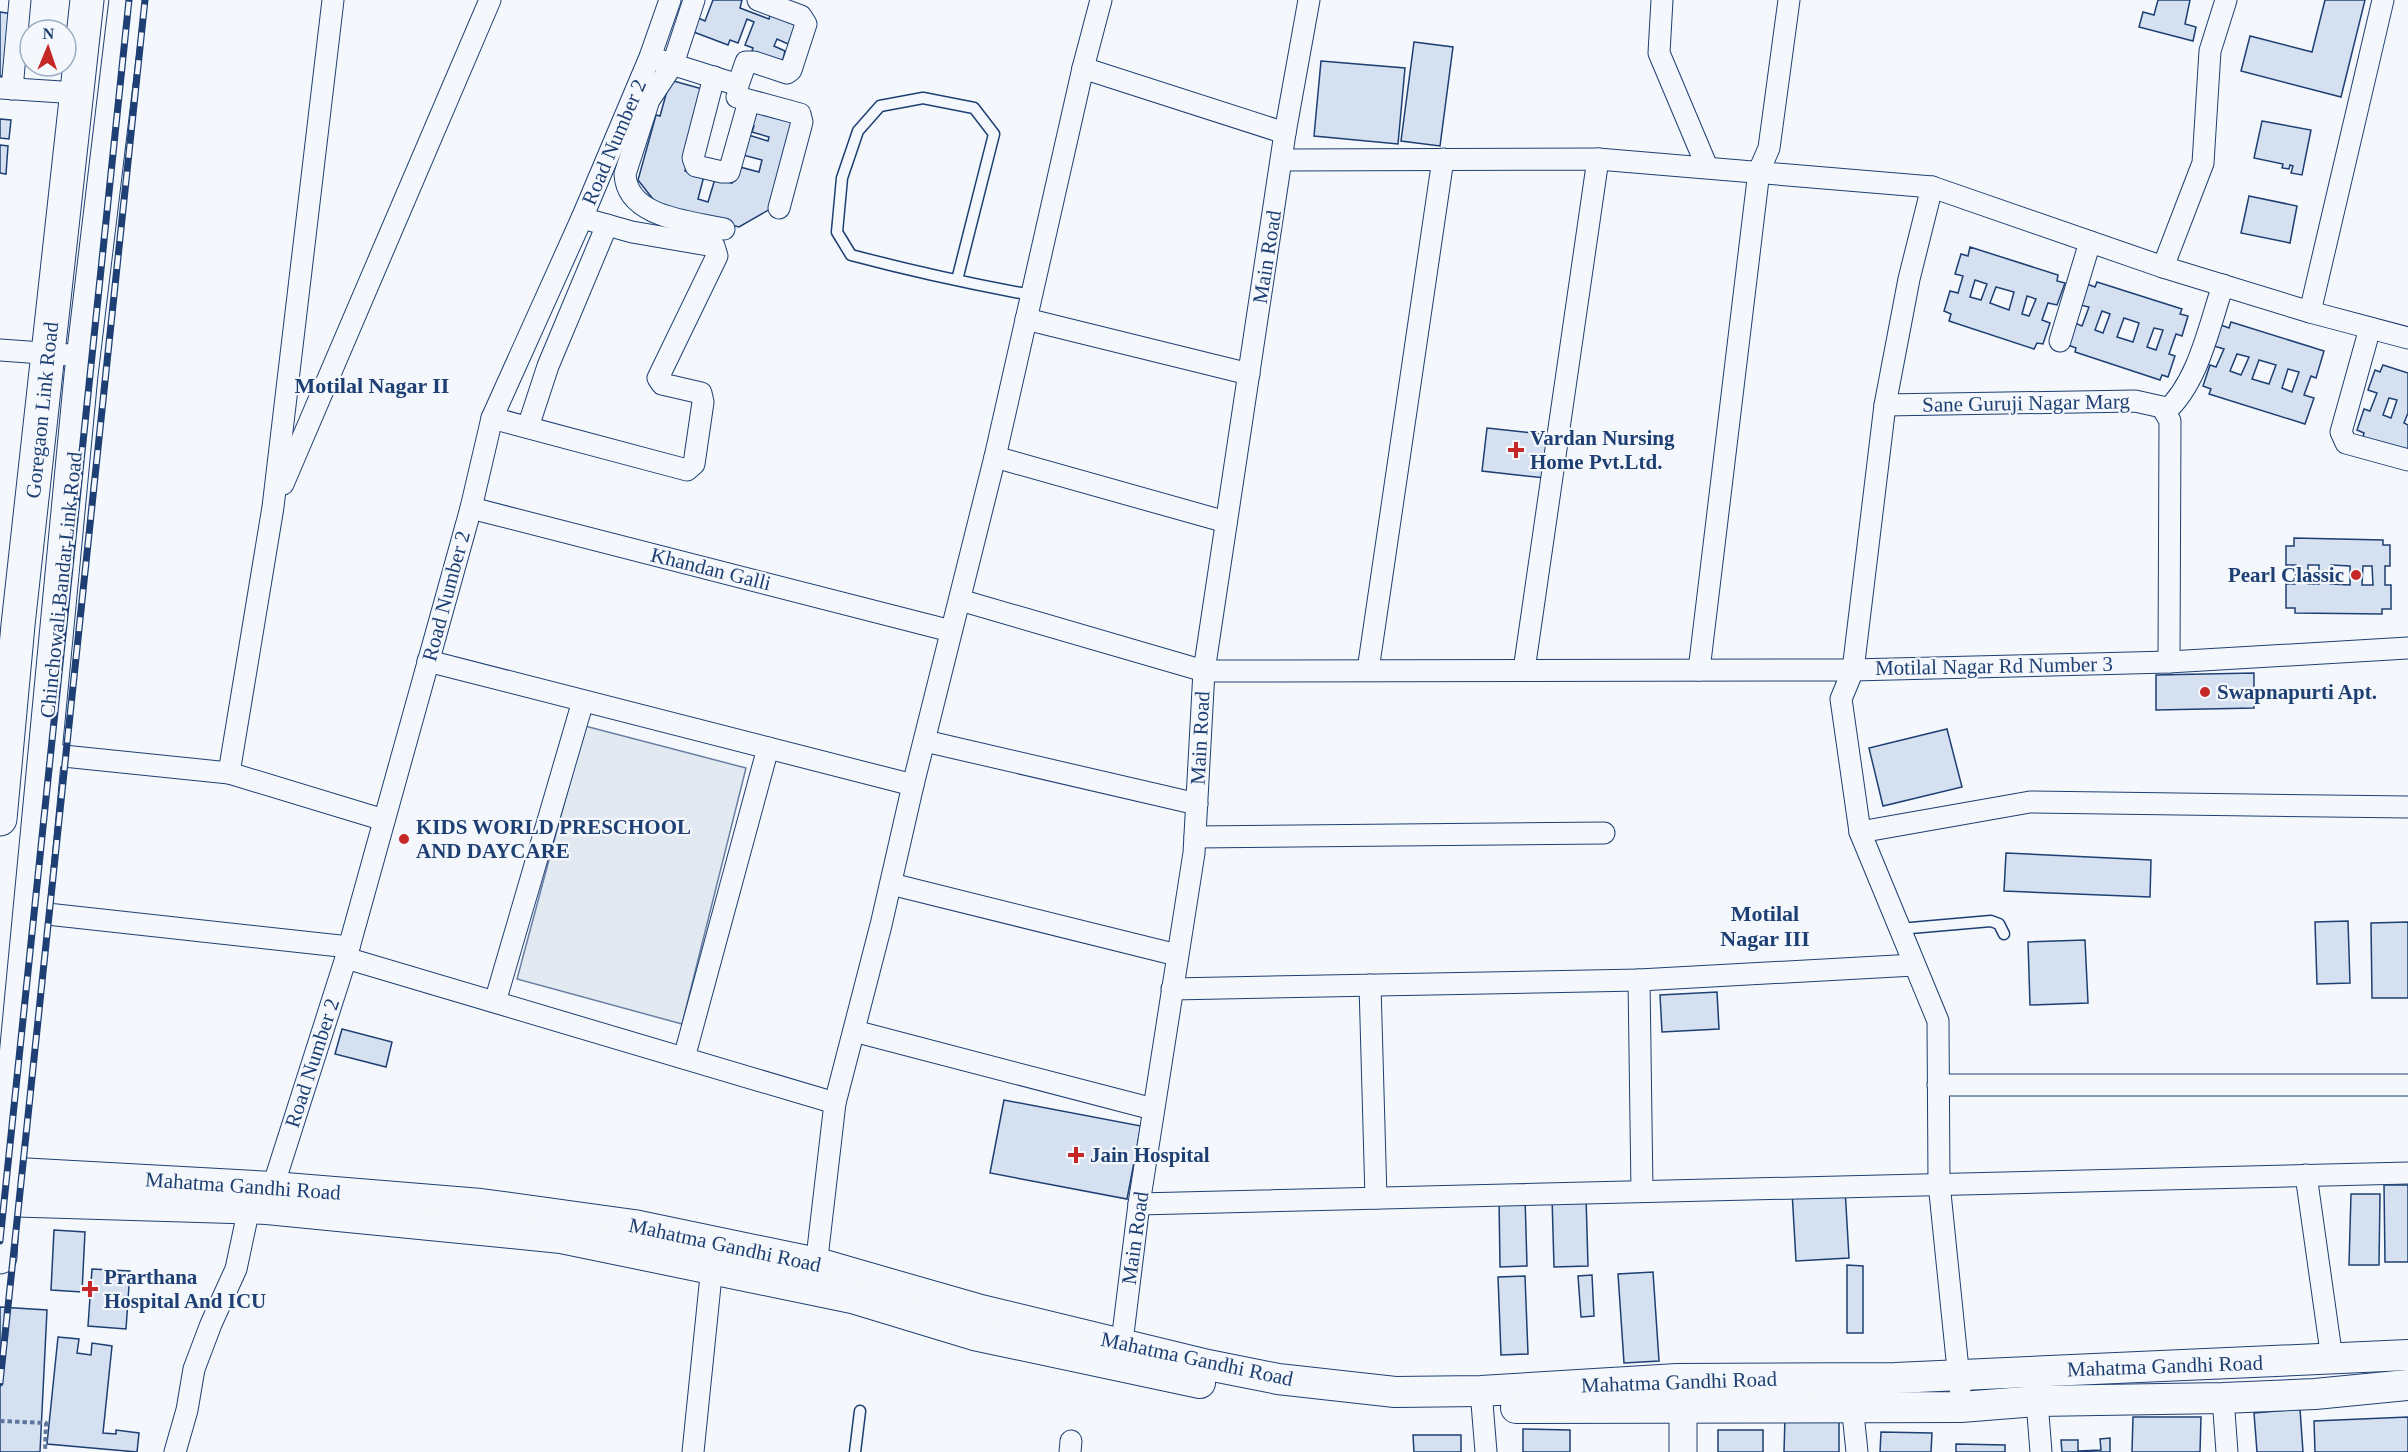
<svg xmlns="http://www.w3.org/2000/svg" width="2408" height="1452" font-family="Georgia,serif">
<rect width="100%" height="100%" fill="#f4f7fb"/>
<!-- green -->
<path fill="#e3e9f0" stroke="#687fa3" stroke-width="1.5" d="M585,726L746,768L682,1024L517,979Z"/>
<!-- building -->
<g fill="#d5e0f0" stroke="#1d3f73" stroke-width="1.5" fill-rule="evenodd">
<path d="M713,0H742L740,8L769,19L771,11L801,22L792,34L788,44L777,39L774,46L785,51L783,59L786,60L784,66L751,54L753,48L745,45L754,22L747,19L738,43L730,40L728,45L691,31L696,17L705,21Z"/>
<path d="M2158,0H2190L2185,24L2196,27L2193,41L2139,27L2143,12L2154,15Z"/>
<path d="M2325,0H2365L2341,97L2241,71L2250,36L2312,52Z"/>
<path d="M0,12L13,14L5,76H0Z"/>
<path d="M1414,42L1453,47L1440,146L1401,141Z"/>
<path d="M1321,61L1405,68L1398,144L1314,136Z"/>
<path d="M670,80L706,90L685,171L704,176L698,199L708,202L715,179L732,183L736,166L759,172L762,160L739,154L745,134L768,141L769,137L752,132L754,126L750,125L757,106L794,115L772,208L739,227L660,208L638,180L656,115L660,116Z"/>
<path d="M0,119L11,120L9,139L0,138Z"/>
<path d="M2262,121L2311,130L2302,175L2291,173L2293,166L2290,165L2289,169L2282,168L2283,164L2254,158Z"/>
<path d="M0,145L8,146L6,174L0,173Z"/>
<path d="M2249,196L2297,206L2290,243L2241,233Z"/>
<path d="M1970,247L2058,275L2057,281L2065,283L2057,305L2048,303L2042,320L2050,323L2043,344L2037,343L2034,349L1949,321L1951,314L1944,311L1950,291L1958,293L1963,276L1955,274L1961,254L1968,256ZM1975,280L1987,284L1981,300L1970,297ZM1996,287L2014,292L2009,310L1990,303ZM2027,296L2036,299L2029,316L2022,314Z"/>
<path d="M2097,282L2182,309L2180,314L2188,316L2182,336L2176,334L2169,354L2175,356L2168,377L2162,375L2160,380L2075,352L2076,348L2068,345L2075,323L2082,326L2089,307L2080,305L2087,284L2095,287ZM2102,311L2110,314L2103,333L2095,330ZM2124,318L2139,323L2133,342L2117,337ZM2154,328L2163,330L2156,350L2147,347Z"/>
<path d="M2231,322L2324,351L2316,378L2311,376L2304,395L2314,398L2305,424L2209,394L2211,389L2203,386L2210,365L2216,367L2224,349L2214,346L2221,325L2229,328ZM2237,354L2249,357L2241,375L2230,371ZM2259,360L2276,365L2269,384L2252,379ZM2288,369L2299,372L2292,392L2282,388Z"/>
<path d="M2383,365L2408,373V413L2404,423L2408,425V450L2363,437L2364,433L2357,430L2364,409L2370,411L2377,393L2368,390L2375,370L2380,372ZM2389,398L2397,400L2391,418L2383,415Z"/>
<path d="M1487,428L1550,435L1545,478L1482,471Z"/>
<path d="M2294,538L2383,540V545H2390V566H2385V585H2391V609H2382V614L2295,613V608H2286V584H2295L2296,565H2286V546H2294ZM2308,565H2319V584H2308ZM2331,565L2350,566V585L2330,584ZM2363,566H2372L2373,585H2362Z"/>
<path d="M2254,673V708L2156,710V675Z"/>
<path d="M1947,729L1962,787L1883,806L1869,748Z"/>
<path d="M2006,853L2151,860L2150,897L2004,891Z"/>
<path d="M2348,921L2350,983L2317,984L2315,922Z"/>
<path d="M2408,922V998H2372L2371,923Z"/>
<path d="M2085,940L2088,1003L2030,1005L2028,942Z"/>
<path d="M1717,992L1719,1029L1662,1032L1660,995Z"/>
<path d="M342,1029L392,1042L386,1067L335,1054Z"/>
<path d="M1004,1100L1141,1126L1127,1199L990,1173Z"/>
<path d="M2384,1185H2408V1262H2385Z"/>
<path d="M1845,1188L1849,1258L1796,1261L1792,1191Z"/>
<path d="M2351,1194H2380L2379,1265H2349Z"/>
<path d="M1525,1196L1527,1266L1500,1267L1499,1197Z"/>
<path d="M1586,1196L1588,1266L1554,1267L1552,1197Z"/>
<path d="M54,1230L85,1232L82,1292L51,1290Z"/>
<path d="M1847,1265L1863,1266V1333H1847Z"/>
<path d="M92,1269L130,1271L126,1329L88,1326Z"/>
<path d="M1653,1272L1659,1361L1624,1363L1618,1274Z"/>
<path d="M1592,1275L1594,1316L1581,1317L1578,1276Z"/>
<path d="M1525,1276L1528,1354L1501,1355L1498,1277Z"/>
<path d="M0,1307L47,1310L40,1452H0Z"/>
<path d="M58,1337L79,1339L77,1353L91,1355L92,1343L112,1346L103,1433L116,1434V1430L139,1433L137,1452L47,1444Z"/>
<path d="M2300,1409L2303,1452H2257L2254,1413Z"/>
<path d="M1785,1417L1839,1418V1452H1784Z"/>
<path d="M2133,1417H2201L2200,1452H2132Z"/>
<path d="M2408,1417V1452H2315L2314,1421Z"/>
<path d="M1523,1429L1570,1430V1452H1523Z"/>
<rect x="1718" y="1430" width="45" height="22"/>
<path d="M1881,1432L1932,1433L1931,1452H1880Z"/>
<path d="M1413,1435H1461V1452H1414Z"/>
<path d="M2110,1438V1452H2062L2061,1440H2078V1451L2101,1450L2100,1439Z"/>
<path d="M1956,1444L2005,1445V1452H1956Z"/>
</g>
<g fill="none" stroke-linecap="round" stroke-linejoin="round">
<!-- service casing -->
<g stroke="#1d3f73" stroke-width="13">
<g id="service">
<path d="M957,280L994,134L974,108L923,98L880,106L858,131L842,178L837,232L851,255C911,271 971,284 1031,295"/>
<path d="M1899,929L1991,921L1999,924L2004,934"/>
<path d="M855,1452L860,1411"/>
</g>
</g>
<!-- minor casing -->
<g stroke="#1d3f73" stroke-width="23">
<g id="minor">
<path d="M333,0L273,507L229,773L384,820"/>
<path d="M694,0L673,64L649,100L625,174C627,218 690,221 724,229"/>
<path d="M1662,0L1659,53L1707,167"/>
<path d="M659,60L738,85L746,62H754L787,73L791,70L806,24L801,16L758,0"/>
<path d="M1083,68L1285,133"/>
<path d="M714,77L693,158L696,166L722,172H729L749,101"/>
<path d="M0,88L77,93"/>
<path d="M12,89L20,0"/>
<path d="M738,95L737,97L800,114L802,122L779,208"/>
<path d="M1282,160L1598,159L1932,187L2163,267L2310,312L2408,338"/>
<path d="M1932,187L1909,279L1885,405L1853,670L2169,662L2408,648"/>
<path d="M2163,267L2203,163L2210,51L2226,0"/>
<path d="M2310,312L2383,0"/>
<path d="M1026,319L1249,374"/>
<path d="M2370,328L2341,432L2346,443L2408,460"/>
<path d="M2060,341L2090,242"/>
<path d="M0,350L84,356"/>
<path d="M1885,405L2135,401L2162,407L2170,421L2169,662"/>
<path d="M2165,412C2198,383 2209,327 2223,285"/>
<path d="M492,418L687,470L694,464L703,402L701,393L662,384L658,378L717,256L714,246L632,232L582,218"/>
<path d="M528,427L548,366L607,225"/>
<path d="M995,457L1226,522"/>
<path d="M283,484L490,0"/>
<path d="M471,508L951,631"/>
<path d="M960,600L1204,671L1853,670L1841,699L1860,832L1938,1021L1939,1183L1960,1389"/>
<path d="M428,661L913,785"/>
<path d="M1368,670L1443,159"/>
<path d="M1524,670L1598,159"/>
<path d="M1699,670L1759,171L1769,148L1789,0"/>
<path d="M925,741L1197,804"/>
<path d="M44,754L229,773"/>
<path d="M1860,832L2030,802L2408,807"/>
<path d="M1195,837L1604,833"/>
<path d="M891,884L1177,955"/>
<path d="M29,912L349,947"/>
<path d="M346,958L835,1103"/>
<path d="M1370,985L1376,1198"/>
<path d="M1172,989L1639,980"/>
<path d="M495,1002L583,701"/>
<path d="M854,1031L1153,1109"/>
<path d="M684,1058L768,748"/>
<path d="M1938,1085H2408"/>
<path d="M2306,1175L2332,1359"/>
<path d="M1642,1191L1639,980L1914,965"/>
<path d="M269,1199L346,958L471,508L492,418L582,218L650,57L670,0"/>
<path d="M1139,1204L2408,1173"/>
<path d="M815,1275L835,1103L881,925L913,785L995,457L1083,68L1101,0"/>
<path d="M1120,1358L1139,1204L1194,853L1204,671L1285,133L1309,0"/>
<path d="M2036,1389L2041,1452"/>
<path d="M1481,1391L1486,1452"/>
<path d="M1851,1394L1857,1452"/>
<path d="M2223,1398L2227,1452"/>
<path d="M175,1452L187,1410L194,1369L211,1324L236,1269L249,1208"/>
<path d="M693,1452L713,1256"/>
<path d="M1070,1452L1071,1441"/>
</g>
</g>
<!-- tertiary casing -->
<g stroke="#1d3f73" stroke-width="29">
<path id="tertiary" d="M1679,1388L1683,1406V1452"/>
</g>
<!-- secondary casing -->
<g stroke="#1d3f73" stroke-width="32">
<g id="secondary">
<path d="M0,1172L273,1187L481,1204L634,1225L817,1263L977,1309L1208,1365L1278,1379L1395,1392L1481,1391L1677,1379L1895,1378L2408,1355"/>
<path d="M0,1201L267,1209L561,1238L852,1298L974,1335L1200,1383"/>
<path d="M1516,1408L1961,1407L2037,1401L2223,1398L2315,1394L2408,1385"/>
</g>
</g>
<!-- primary casing -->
<g stroke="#1d3f73" stroke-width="35">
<g id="primary">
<path d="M0,819L18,625L87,0"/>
<path d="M0,1257L5,1172L81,375L126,0"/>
</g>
</g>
<!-- path -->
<path stroke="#5e769c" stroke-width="4" stroke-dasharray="4.5 3" stroke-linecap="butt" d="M0,1421L46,1423L45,1452"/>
<!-- service -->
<use href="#service" stroke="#f4f7fb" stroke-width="10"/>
<!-- minor -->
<use href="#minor" stroke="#f4f7fb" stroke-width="21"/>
<!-- tertiary -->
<use href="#tertiary" stroke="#f4f7fb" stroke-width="27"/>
<!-- secondary -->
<use href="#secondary" stroke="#f4f7fb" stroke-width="30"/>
<!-- primary -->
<use href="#primary" stroke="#f4f7fb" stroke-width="33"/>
<!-- rail casing -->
<g stroke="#1d3f73" stroke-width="7">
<g id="rail">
<path d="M0,1241L129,0"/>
<path d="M0,1383L145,0"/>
</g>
</g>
<!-- rail -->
<use href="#rail" stroke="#f4f7fb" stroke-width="4.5" stroke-dasharray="14" stroke-linecap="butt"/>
</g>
<!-- markers -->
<g fill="#c62828" stroke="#f4f7fb" stroke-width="2">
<path d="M1513 441h6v6h6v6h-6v6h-6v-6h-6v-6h6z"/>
<circle cx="2356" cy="575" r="6"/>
<circle cx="2205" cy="692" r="6"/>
<circle cx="404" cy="839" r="6"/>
<path d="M1073 1146h6v6h6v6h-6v6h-6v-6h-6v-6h6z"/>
<path d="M87 1280h6v6h6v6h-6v6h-6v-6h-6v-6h6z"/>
</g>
<g text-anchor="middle" stroke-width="4.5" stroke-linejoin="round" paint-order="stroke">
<!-- street labels -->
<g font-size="21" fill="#1d3f73" stroke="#f4f7fb">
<text transform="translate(614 142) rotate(-67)" y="7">Road Number 2</text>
<text transform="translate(1267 257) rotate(-81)" y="7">Main Road</text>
<text transform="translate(2026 403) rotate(-1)" y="7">Sane Guruji Nagar Marg</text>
<text transform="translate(42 410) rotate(-84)" y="7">Goregaon Link Road</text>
<text transform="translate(711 569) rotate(14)" y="7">Khandan Galli</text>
<text transform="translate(61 585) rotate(-84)" y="7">Chinchowali Bandar Link Road</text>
<text transform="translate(446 596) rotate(-75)" y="7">Road Number 2</text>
<text transform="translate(1994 666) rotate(-1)" y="7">Motilal Nagar Rd Number 3</text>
<text transform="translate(1200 738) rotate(-87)" y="7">Main Road</text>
<text transform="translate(312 1063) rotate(-72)" y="7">Road Number 2</text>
<text transform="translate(243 1186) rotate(4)" y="7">Mahatma Gandhi Road</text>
<text transform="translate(1135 1238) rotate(-82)" y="7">Main Road</text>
<text transform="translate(725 1245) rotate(12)" y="7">Mahatma Gandhi Road</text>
<text transform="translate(1197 1359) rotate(12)" y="7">Mahatma Gandhi Road</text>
<text transform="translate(2165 1366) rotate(-2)" y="7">Mahatma Gandhi Road</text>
<text transform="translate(1679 1382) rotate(-2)" y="7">Mahatma Gandhi Road</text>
</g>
<!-- poi labels -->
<g font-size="21" font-weight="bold" fill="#1d3f73" stroke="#f4f7fb" text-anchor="start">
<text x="1530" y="445">Vardan Nursing<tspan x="1530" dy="24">Home Pvt.Ltd.</tspan></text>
<text x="2344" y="582" text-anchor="end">Pearl Classic</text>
<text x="2217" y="699">Swapnapurti Apt.</text>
<text x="416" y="834">KIDS WORLD PRESCHOOL<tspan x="416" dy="24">AND DAYCARE</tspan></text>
<text x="1090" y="1162">Jain Hospital</text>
<text x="104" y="1284">Prarthana<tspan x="104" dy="24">Hospital And ICU</tspan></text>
</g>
<!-- neighbourhood labels -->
<g font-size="22" font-weight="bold" fill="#1d3f73" stroke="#f4f7fb">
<text x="372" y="393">Motilal Nagar II</text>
<text x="1765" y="921">Motilal<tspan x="1765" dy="25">Nagar III</tspan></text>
</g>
</g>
<!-- north arrow -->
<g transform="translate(48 48) rotate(2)"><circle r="28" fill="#f4f7fb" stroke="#9eadc5" stroke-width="1.5"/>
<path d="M0-4.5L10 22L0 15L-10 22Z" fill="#c62828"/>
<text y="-9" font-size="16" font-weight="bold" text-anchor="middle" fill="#1d3f73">N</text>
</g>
</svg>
